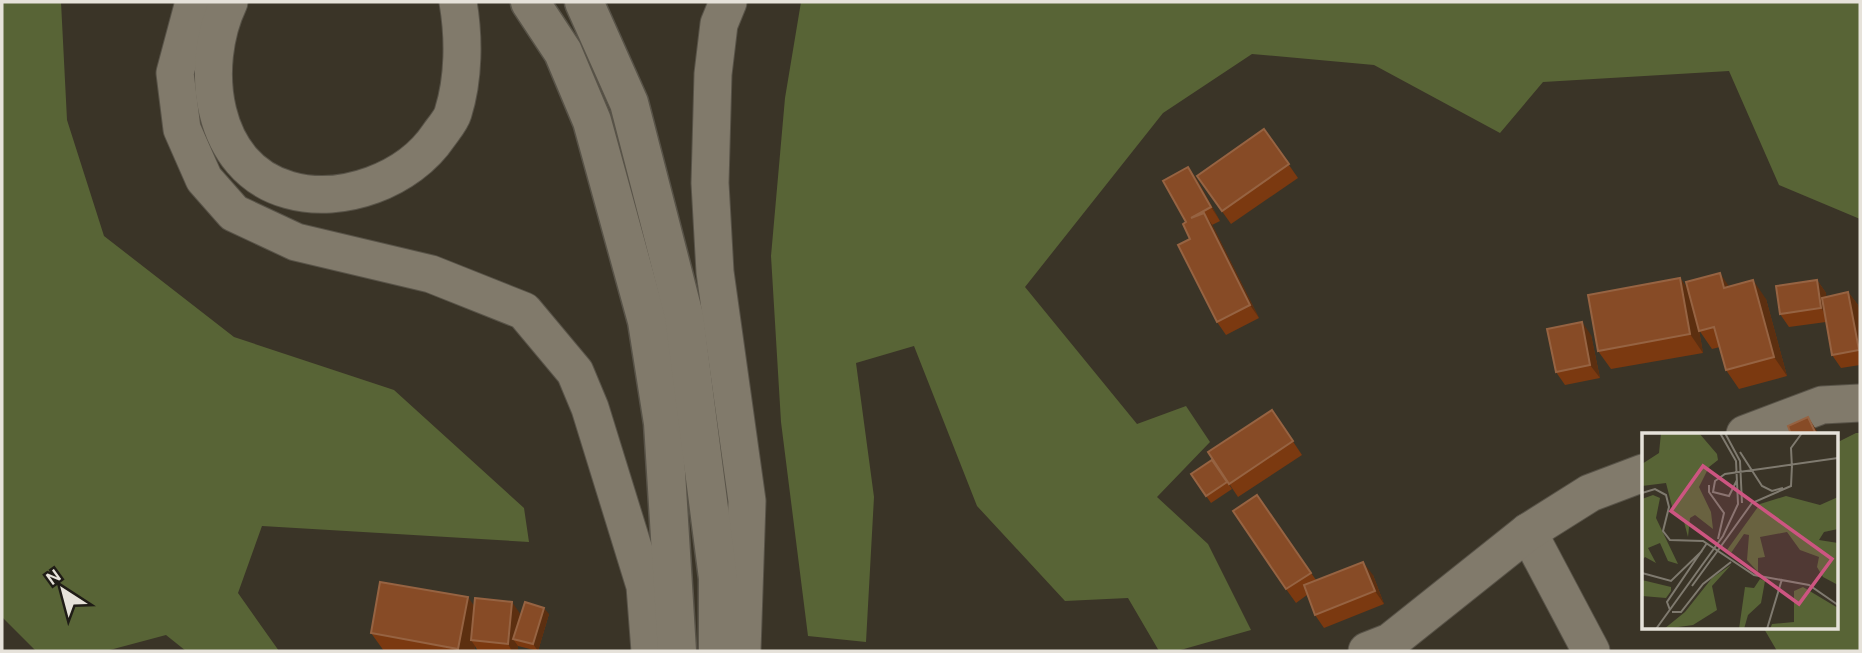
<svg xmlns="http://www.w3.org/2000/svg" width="1862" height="653" font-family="Karla,sans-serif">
<rect width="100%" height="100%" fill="#3a3427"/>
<!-- green -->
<g fill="#586436">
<path d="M2,2H61L67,120L104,236L234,337L394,390L524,508L529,542L262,526L238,593L279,651H186L166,635L106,651H36L2,617Z"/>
<path d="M801,2H1860V219L1779,185L1729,71L1543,82L1500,133L1374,65L1252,54L1163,113L1025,287L1137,424L1186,406L1210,442L1157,497L1208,544L1251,630L1177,651H1159L1128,598L1065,601L977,506L914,346L856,363L874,497L866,642L808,636L781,422L771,256L785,98Z"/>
<path d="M1856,433H1860V651H1777L1763,627H1836V443Z"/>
</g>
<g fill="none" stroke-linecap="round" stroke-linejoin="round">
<!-- street casing -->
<g stroke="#585348" stroke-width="39">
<g id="street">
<path d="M194,2L175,73L182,129L204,179L234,213L296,242L431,274L524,311L575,372L590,408L645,586L650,651"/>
<path d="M229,2C199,65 209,168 289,190C342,205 409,180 439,135C444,128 451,120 453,113C464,78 464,37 458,2"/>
<path d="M728,2L719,24L713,74L710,183L715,272L747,501L742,651"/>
<path d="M1745,434L1822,405L1860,403"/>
<path d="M1528,532L1591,651"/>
<path d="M1367,651L1390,642L1528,532L1590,493L1643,473"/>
</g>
</g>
<!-- secondary casing -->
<g stroke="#585348" stroke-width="41">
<g id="secondary">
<path d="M530,2L563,52L592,121L647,321L663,423L677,651"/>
<path d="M584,2L629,103L684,316L718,578V651"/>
</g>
</g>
<!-- street -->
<use href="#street" stroke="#817a6b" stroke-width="37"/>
<!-- secondary -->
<use href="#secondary" stroke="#817a6b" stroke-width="38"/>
</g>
<!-- wall -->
<g fill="#7b3910">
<path d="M1264,129L1298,178L1231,224L1197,176Z"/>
<path d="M1188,167L1197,180L1220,221L1212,225L1259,318L1226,335L1217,322L1190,239L1186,222Z"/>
<path d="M1680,278L1688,290L1729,287L1766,299L1787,376L1739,389L1726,370L1720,347L1712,349L1699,330L1703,353L1611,369L1598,351Z"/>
<path d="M1817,280L1826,293V297L1848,292L1858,305L1860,320V365L1841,368L1832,355L1826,322L1789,327L1780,314Z"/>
<path d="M1591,335L1600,378L1565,385L1556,372Z"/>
<path d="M1272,410L1302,455L1238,497L1208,452Z"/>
<path d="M1212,460L1232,489L1211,503L1191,474Z"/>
<path d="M1257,495L1316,580L1373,575L1384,604L1324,628L1315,615L1307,595L1296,603L1286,589Z"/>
<path d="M474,607L521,614H549L538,651L518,646V651H478L475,646L474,651H384L371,633Z"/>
</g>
<!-- shaded-wall -->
<g fill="#5c2f10">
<path d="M1188,167L1197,180L1220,221L1211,207Z"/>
<path d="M1204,213L1213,226L1259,318L1250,305Z"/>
<path d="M1720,273L1732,291L1724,288Z"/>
<path d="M1680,278L1693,296L1703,353L1690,334Z"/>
<path d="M1753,280L1766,299L1787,376L1774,357Z"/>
<path d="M1817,280L1826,293L1830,321L1821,308Z"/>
<path d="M1848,292L1858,305L1860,320V352L1859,350Z"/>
<path d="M1582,322L1591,335L1600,378L1590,365Z"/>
<path d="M1808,417L1817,431L1819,434H1816Z"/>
<path d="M1363,562L1373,575L1384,604L1375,591Z"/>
<path d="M468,597L481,616L471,640L475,646L474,651H460L458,649Z"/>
<path d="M512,602L521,615L513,639L518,646V651H512L508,644Z"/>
<path d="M544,608L549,614L538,651L533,644Z"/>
</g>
<!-- building -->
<g fill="#874b26" stroke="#966342" stroke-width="2">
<path d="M1264,129L1289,164L1222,211L1197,176Z"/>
<path d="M1188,167L1211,207L1191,218L1204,213L1250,305L1217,322L1178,245L1190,239L1183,224L1186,222L1163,181Z"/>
<path d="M1720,273L1724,288L1753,280L1774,357L1726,370L1714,327L1699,331L1686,282Z"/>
<path d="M1680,278L1690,334L1598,351L1588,295Z"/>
<path d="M1817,280L1821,308L1780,314L1776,286Z"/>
<path d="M1848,292L1859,350L1832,355L1822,298Z"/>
<path d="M1582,322L1590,365L1556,372L1547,329Z"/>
<path d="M1272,410L1293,441L1229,484L1208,452Z"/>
<path d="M1808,417L1816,434H1791L1788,426Z"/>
<path d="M1212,460L1227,482L1206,496L1191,474Z"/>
<path d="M1257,495L1311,573L1286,589L1233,511Z"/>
<path d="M1363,562L1375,591L1315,615L1304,585Z"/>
<path d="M380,582L468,597L458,649L371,633Z"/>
<path d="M475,598L512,602L508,644L471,640Z"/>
<path d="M525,602L544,608L533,644L513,639Z"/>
</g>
<!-- overview -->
<g transform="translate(1642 433)">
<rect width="196" height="196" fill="#3a3427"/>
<path d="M19,0H57L75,21L76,27L67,34L57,54L69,79L71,96L53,82L48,85L46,104L41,85L32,81L24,50L0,53V31L17,20ZM11,62L18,65L14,85L36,131L26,128L18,110L6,115L14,130L3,124L0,127V66ZM144,63L178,72L196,64V96L182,99L177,107L196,110V152L181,144L175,134L177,124L158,117L145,99L118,104L123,124L116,125V139L105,127L107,102L102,101L89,120L85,117L118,71ZM89,132L70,153L75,177L51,192L22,196L43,179L70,145ZM118,146L123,148L119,170L106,182L102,196H97L103,154L112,155ZM0,147L29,154V158L24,165L0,163ZM161,154L196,175V196H128L130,191L152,189V158Z" fill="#586436"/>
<path fill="none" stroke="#7f7a6f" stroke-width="2" d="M83,0L98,28L100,70M98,19L120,53L130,58L141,55M150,35L149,15L160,0M95,47L87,63L71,59L73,48L83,41L196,25M67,52V59L82,80L76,106M0,60L13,56L24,62L27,74L21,98L28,107L61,108L112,142L167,152L196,172M69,127L110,70L149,53L150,32M0,140L29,148L60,118M50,153L71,124M28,177L25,169L65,110M30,179H39L61,151L89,129M14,196L81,103L96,71L94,28L78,0M125,196L140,146"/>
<path fill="#cd5581" fill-opacity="0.15" stroke="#cd5581" stroke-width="3.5" d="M61,33L190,126L157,171L29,78Z"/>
<rect width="196" height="196" fill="none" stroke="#e6e2da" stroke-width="3.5"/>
</g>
<!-- border -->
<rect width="1862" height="653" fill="none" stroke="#e6e2da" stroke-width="7"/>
<!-- north arrow -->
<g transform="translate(63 590) rotate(324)" stroke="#1f1c16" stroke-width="5" paint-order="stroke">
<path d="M0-5L12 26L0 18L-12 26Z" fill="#e6e2da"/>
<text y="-10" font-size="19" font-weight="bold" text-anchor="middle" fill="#e6e2da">N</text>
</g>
</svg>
